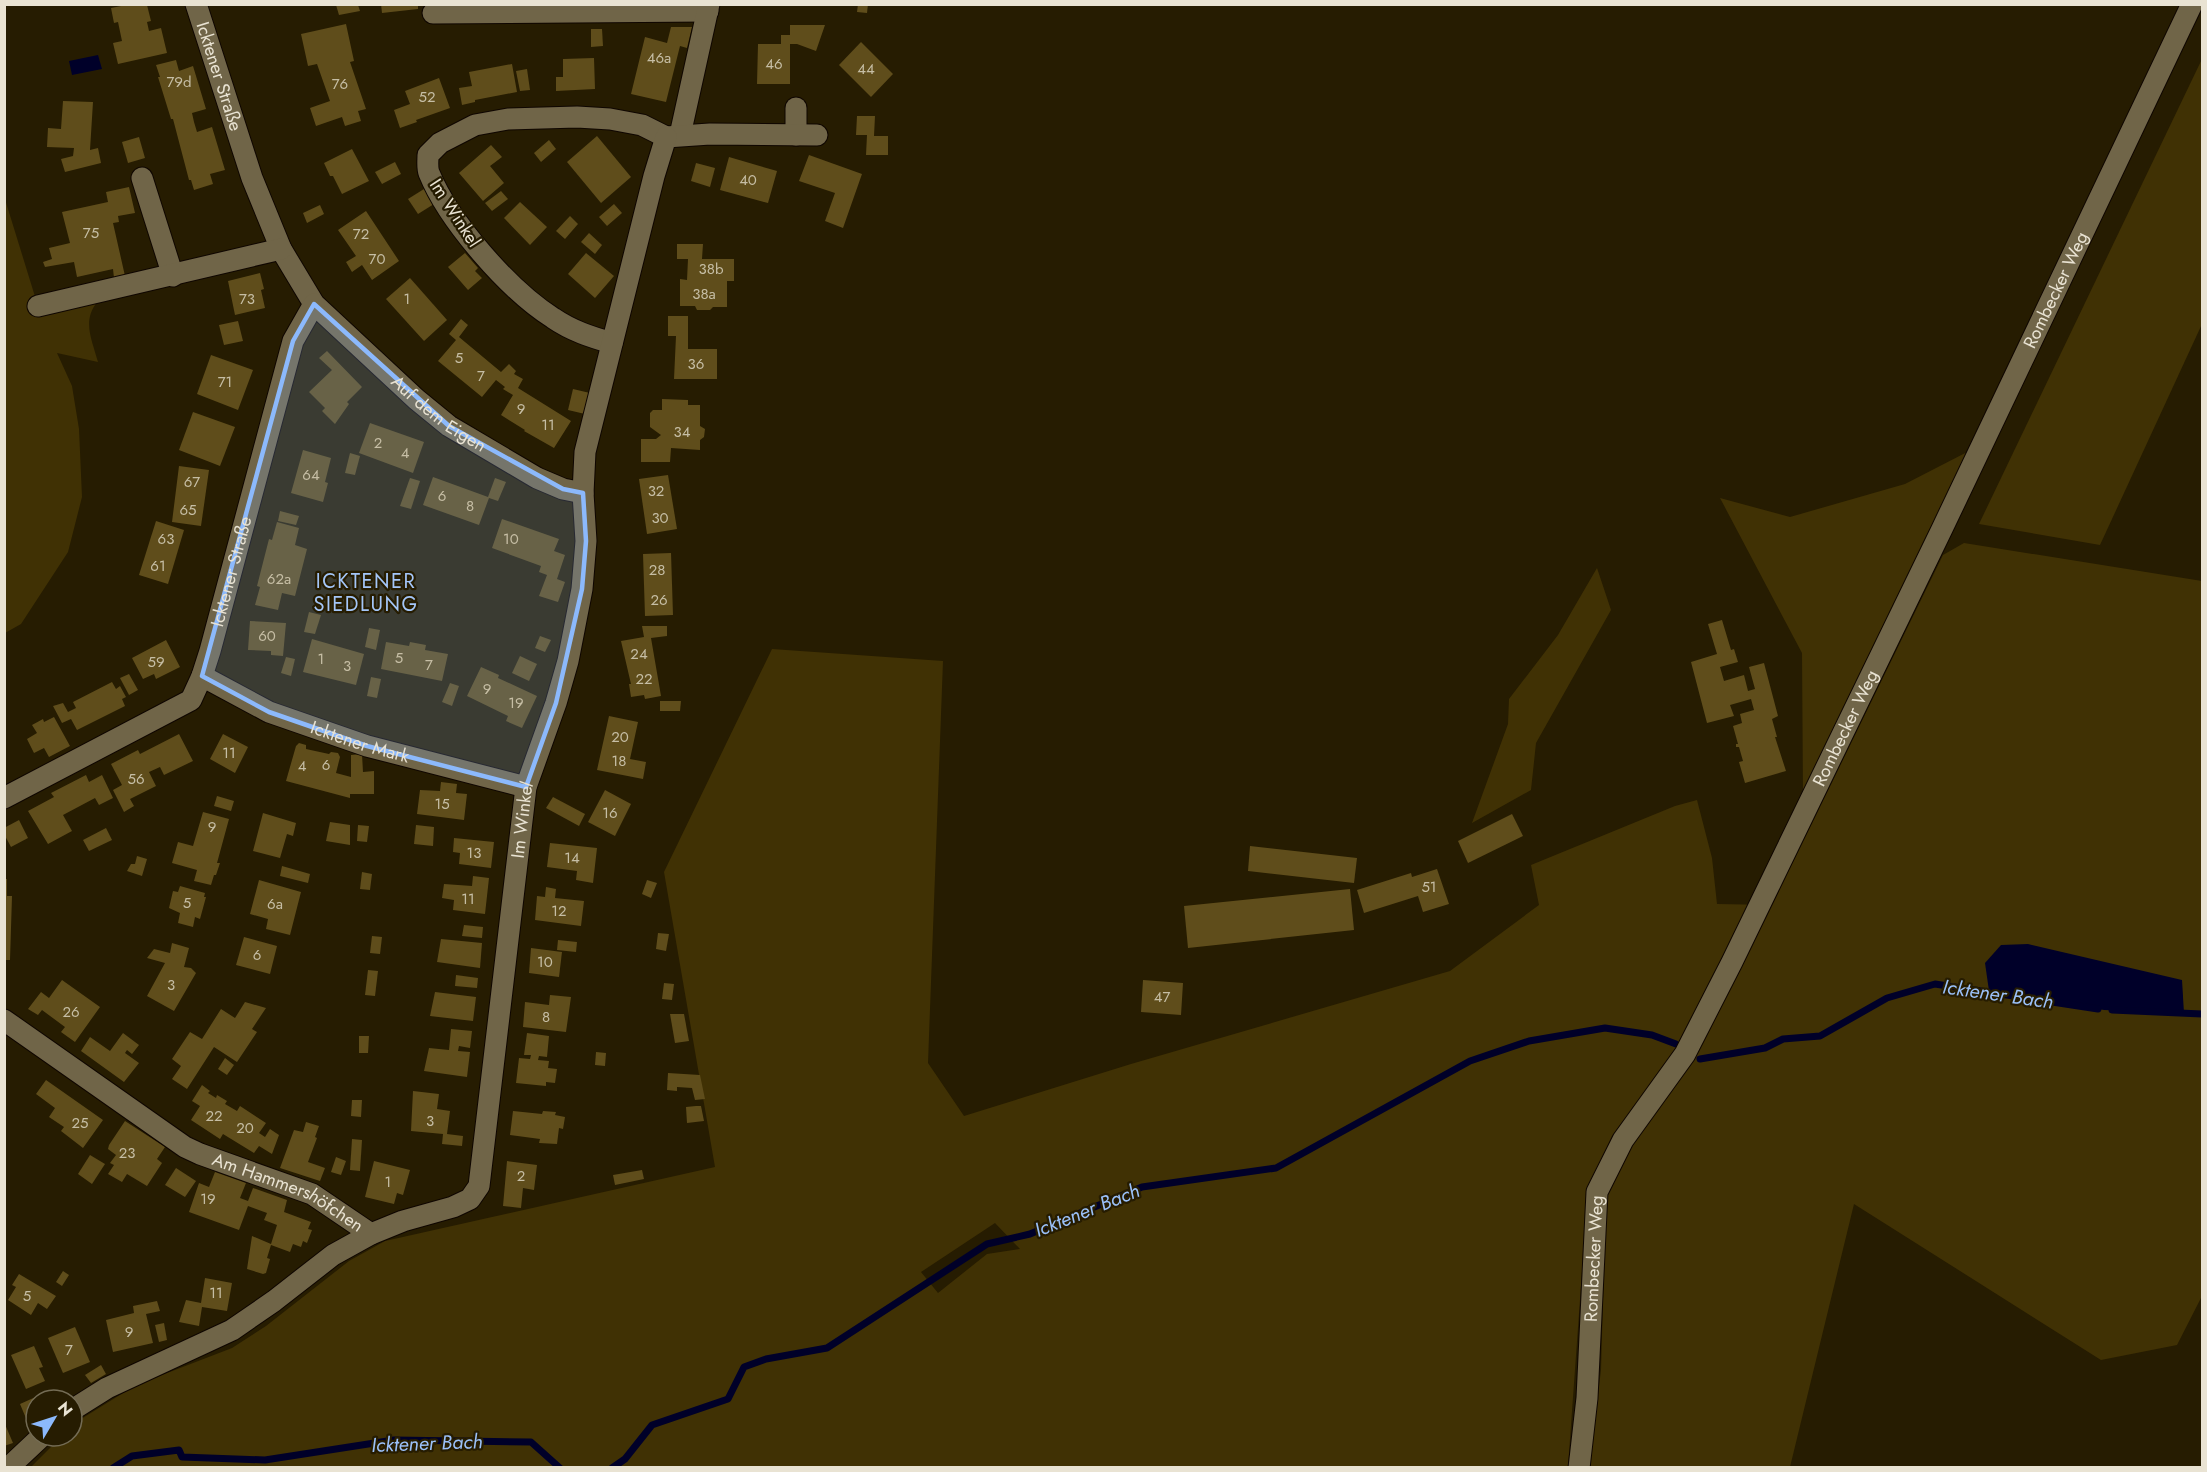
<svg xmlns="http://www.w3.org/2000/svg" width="2207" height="1472" font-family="Jost,sans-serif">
<rect width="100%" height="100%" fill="#261c01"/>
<!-- green -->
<g fill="#403104" fill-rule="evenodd">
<path d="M2202,59V324L2100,545L1979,524Z"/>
<path d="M4,196L41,316L97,302C82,322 92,339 98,362L57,353L72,386L79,429L82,497L68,552L21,624L5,633Z"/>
<path d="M1973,449L1803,797L1802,653L1720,498L1790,517L1905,484Z"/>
<path d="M1964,543L2202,581V1296L2177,1345L2101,1360L1854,1204L1790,1467H1589L1601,1370L1606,1192L1634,1137L1645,1128L1681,1072L1669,1060L1612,1136L1588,1188L1568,1467L30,1468L62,1436H72L73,1424L136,1385L232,1348L266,1326L349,1261L385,1241L715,1167L664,872L772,649L943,661L928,1063L964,1116L1131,1064L1450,971L1539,905L1531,865L1675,806L1697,800L1712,858L1717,904L1772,905L1943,555ZM995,1223L1020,1249L987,1254L938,1293L921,1272Z"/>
<path d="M1597,568L1611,610L1536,743L1531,790L1472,823L1508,724L1509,699L1558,635Z"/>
</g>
<!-- water -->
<g fill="#000029">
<path d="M98,55L102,69L72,75L69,61Z"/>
<path d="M2028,944L2182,980L2184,1013L2104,1010L1989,991L1985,963L2001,945Z"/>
</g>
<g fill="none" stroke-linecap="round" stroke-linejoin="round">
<!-- stream -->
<g stroke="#000029" stroke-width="7">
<path d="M2112,1010L2202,1014"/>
<path d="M1700,1059L1765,1048L1783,1039L1820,1036L1887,998L1935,984L2098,1009"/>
<path d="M113,1468L132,1456L179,1450L182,1457L265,1460L394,1440L531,1442L560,1468"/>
<path d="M612,1468L625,1459L652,1425L728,1399L744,1367L766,1359L827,1348L987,1244L1030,1234L1142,1187L1276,1168L1470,1061L1529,1041L1605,1028L1652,1035L1676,1044"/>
</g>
</g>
<!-- building -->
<g fill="#5f4d1b">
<path d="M381,4H418V9L382,13Z"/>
<path d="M858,4H868L867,13L857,12Z"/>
<path d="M126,5H147L151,21L147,22L149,31L161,28L167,53L118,64L113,43L122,41L118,22L114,23L111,8Z"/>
<path d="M336,5H358L360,11L339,15Z"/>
<path d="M346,24L354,61L350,62L366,109L358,111L361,121L345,126L342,117L316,126L310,108L330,101L317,64L308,66L301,34Z"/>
<path d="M790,25H825L816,51L797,44H790V84H757L758,44H781V35H790Z"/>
<path d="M671,27H692L687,48L680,46L666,102L631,94L645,37L667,43Z"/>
<path d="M591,29H602L603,46L591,47Z"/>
<path d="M861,42L893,74L871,97L839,65Z"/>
<path d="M594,58L595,89L556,91V77H563V59Z"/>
<path d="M176,60L179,71L193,66L206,109L192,113L194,122L197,132L212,127L225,170L210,174L213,184L194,190L191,180H189L173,119H171L158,77H160L156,65Z"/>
<path d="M512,64L517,92L475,100V102L462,105L459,88L472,86L469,72Z"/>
<path d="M527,69L530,90L520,91L516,71Z"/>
<path d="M439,78L450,108L416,120L417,122L400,128L394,110L410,104L405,91Z"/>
<path d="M63,101L93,102L90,150L98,148L101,163L65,172L61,159L73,156L74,148L47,147L48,128L61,129Z"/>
<path d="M857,116H875L874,136H888V155H866L867,135H856Z"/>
<path d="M597,136L631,177L601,203L567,162Z"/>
<path d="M139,137L145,158L128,163L122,142Z"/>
<path d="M549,140L556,149L541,162L534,153Z"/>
<path d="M491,145L502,157L490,166L504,183L483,201L459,173Z"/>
<path d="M352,149L369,181L342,194L333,176H330L324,163Z"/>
<path d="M809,155L862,174L843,228L825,221L835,193L799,181Z"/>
<path d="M729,157L777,171L768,203L720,190Z"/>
<path d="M395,162L401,174L382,184L375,172Z"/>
<path d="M696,163L715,168L710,187L691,181Z"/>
<path d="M129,187L135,213L118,216L119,222L113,223L125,276L114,278L113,269L77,277L74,262L45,267L43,262L52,259L49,248L70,243L62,212L108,202L106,192Z"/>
<path d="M424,189L434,204L418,214L408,199Z"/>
<path d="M501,191L508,199L492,211L485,203Z"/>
<path d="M520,202L547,227L530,245L504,218Z"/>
<path d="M614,204L622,213L607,226L599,217Z"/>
<path d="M320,205L324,214L307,223L303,213Z"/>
<path d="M366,211L399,261L372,280L362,265L352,272L346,262L356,256L338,230Z"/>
<path d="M570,216L578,224L565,239L556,231Z"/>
<path d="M589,233L602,245L595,254L581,242Z"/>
<path d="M677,244H703L702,259H734V281H727V307H713L710,310H697L695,306H680V279L687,280L688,259H677Z"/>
<path d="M465,253L478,268L475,271L482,278L468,290L448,267Z"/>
<path d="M586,253L614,276L595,298L568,274Z"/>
<path d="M260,273L264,289L261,290L265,308L235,315L228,281Z"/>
<path d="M410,278L447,320L424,341L386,299Z"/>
<path d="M668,316H688V349H717V379H674L676,336H668Z"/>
<path d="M461,319L468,325L459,337L501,372L509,364L516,371L514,374L523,379L518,388L571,421L554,448L524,431L525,430L501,415L513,395L503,389L505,387L496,380L482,397L438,361L456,340L449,334Z"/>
<path d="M238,321L243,341L224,345L219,325Z"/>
<path d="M327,351L362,387L347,402L349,404L335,424L322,411L325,408L309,392L332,370L319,358Z"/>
<path d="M211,355L253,370L238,410L197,394Z"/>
<path d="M573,389L590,393L585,414L568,410Z"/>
<path d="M662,399L688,400V405H700V426L705,429L704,437L700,440V450L671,448L670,462H641V439H656L661,435L650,427V413L653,410H662Z"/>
<path d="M193,412L235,427L220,466L179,450Z"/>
<path d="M370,423L424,442L413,473L359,453Z"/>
<path d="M303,450L331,458L325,482L328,483L323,502L291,493Z"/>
<path d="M350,453L360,456L355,475L345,473Z"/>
<path d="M179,466L209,470L201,526L172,522Z"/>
<path d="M668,475L677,529L647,534L639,479Z"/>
<path d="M433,477L488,497L495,478L506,482L498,501L489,498L479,525L423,505Z"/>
<path d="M410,478L420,481L411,509L400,506Z"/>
<path d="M280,511L299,516L296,525L278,521Z"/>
<path d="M502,519L559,539L554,551L565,555L557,579L565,582L558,602L539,596L547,575L539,572L541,566L492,548Z"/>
<path d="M156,521L184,530L168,584L139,575Z"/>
<path d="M277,522L299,528L295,545L307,549L295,596L282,593L278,610L255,605L260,587L257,586L269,539L272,540Z"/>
<path d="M671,553L673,615L645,616L643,554Z"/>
<path d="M309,612L321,615L315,634L304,632Z"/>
<path d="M1722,620L1731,650L1734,649L1738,662L1720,667L1724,681L1744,675L1748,691L1755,689L1749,667L1764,663L1778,716L1772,719L1777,737H1775L1786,771L1745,783L1739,762L1743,761L1739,747H1736V744H1738L1733,726L1742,723L1740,714L1754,710L1751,699L1730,705L1734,716L1707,723L1691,662L1717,654L1708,624Z"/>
<path d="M250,621L286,623L283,656L271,655V651L248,650Z"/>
<path d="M642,626H667V636L651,638L661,696L645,699L644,695L631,697L629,684H631L621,641L644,637Z"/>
<path d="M369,628L380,630L376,650L365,647Z"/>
<path d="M540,636L551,640L545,652L535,648Z"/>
<path d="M312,639L364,654L356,685L303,672Z"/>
<path d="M166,640L180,667L156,679L154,674L143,679L132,658Z"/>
<path d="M386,642L409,646L410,642L426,645L425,650L448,654L442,681L381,669Z"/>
<path d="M520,656L537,664L529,681L512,673Z"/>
<path d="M286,657L295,659L291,676L281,673Z"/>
<path d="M481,667L499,675L498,678L537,696L522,728L506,721L508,716L467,696Z"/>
<path d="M129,674L138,690L129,695L120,678Z"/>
<path d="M371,677L381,679L377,698L367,696Z"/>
<path d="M112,682L116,689L120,686L126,697L122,699L125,706L77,730L71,719L62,723L53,706L63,703L68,712L76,708L73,702Z"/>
<path d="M450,683L459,686L452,706L442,702Z"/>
<path d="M660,701H681L680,711H660Z"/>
<path d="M609,716L638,722L630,759L646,762L643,779L597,770Z"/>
<path d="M54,717L70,746L49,757L44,748L34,753L27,739L37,733L32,725L43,719L44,722Z"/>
<path d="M179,734L193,761L164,775L160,767L149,772L156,786L130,799L134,806L124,812L113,790L122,785L111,764L138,750L140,754Z"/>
<path d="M223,734L248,747L235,773L210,759Z"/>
<path d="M299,743L306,745V749L329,754L331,752L338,753L340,757L336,773L351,777V755L362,754L363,772L374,771V794H350V798L286,781L296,746Z"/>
<path d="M86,775L89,782L102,775L113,798L99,805L95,798L63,815L72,831L48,844L28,811L54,797L51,793Z"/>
<path d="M441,782L457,784L456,793L467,794L464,820L417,814L420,790L440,791Z"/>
<path d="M605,790L631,804L615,836L588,822Z"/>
<path d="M217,796L234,801L231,811L214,806Z"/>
<path d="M553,797L585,814L579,826L546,808Z"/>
<path d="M203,812L229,819L217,863H220L216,875H214L211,885L194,881L197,870L172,863L178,842L193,846Z"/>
<path d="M263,813L296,823L293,836L287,834L280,858L253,851Z"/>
<path d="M1512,814L1523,836L1468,863L1458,841Z"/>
<path d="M19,820L28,838L11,847L4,834V828Z"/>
<path d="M330,822L350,825V845L326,841Z"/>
<path d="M358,825L369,826L367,842L357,841Z"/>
<path d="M416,825L434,827L433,846L414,844Z"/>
<path d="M106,828L112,840L89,851L83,840Z"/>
<path d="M454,838L494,842L491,868L459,864L460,853L453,852Z"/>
<path d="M550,843L597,848L593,883L576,880L577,871L547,867Z"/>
<path d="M1250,846L1357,858L1354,883L1248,871Z"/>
<path d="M137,856L147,859L142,876L127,871L131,864H135Z"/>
<path d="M282,866L310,874L308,883L280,876Z"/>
<path d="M1437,869L1449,904L1423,912L1418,896L1364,913L1357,890L1411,873L1412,877Z"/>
<path d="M362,872L372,874L370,890L360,889Z"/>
<path d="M473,876L489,878L485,914L453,910L454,900L442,898L444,884L472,886Z"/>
<path d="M4,879H7V896H12L10,960H4Z"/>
<path d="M259,880L301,892L290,935L266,929L268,919L250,914Z"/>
<path d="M647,880L657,883L651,898L642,894Z"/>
<path d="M180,886L205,893L204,897H206L200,919L195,917L193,927L178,923L180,913L169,908L173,891L178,892Z"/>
<path d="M546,887L556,889L555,898L584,901L581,926L535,920L537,896L545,897Z"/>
<path d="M1350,889L1354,930L1188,948L1184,906Z"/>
<path d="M464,925L483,927L482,938L462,936Z"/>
<path d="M658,933L669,934L666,951L656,949Z"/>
<path d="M372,936L382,937L380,954L370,953Z"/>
<path d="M244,937L277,946L270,974L236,965Z"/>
<path d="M441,939L482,943L480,968L437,962Z"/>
<path d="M558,940L577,942L576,952L557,950Z"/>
<path d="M172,943L189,948L184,967L191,968L196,973L174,1011L147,996L165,963L147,958L154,949L170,953Z"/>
<path d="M531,948L562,952L559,977L529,973Z"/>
<path d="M368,970L378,971L375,996L365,995Z"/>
<path d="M456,975L478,978L477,988L455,986Z"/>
<path d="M62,980L100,1007L75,1042L61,1032L65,1027L42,1010L38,1015L28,1009L41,992L49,998Z"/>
<path d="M1143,980L1183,983L1181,1015L1141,1012Z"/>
<path d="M664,983L674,984L672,1000L662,999Z"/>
<path d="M435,992L476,997L473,1021L430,1016Z"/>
<path d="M550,995L571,997L566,1032L523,1027L525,1002L549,1005Z"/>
<path d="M245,1002L266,1008L252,1029L257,1032L237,1062L214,1047L187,1089L172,1079L181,1066L172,1059L190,1032L202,1039L221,1009L235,1018Z"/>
<path d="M670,1014H684L689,1041L675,1043Z"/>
<path d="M451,1029L472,1031L470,1048L459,1046L458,1051L470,1052L467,1077L424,1071L429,1048L449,1050Z"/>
<path d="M123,1033L139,1045L132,1054L127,1050L125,1053L139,1063L124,1082L81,1051L90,1037L110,1051Z"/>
<path d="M527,1033L549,1036L547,1057L539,1056L538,1060L549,1061L548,1068L557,1069L555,1083L546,1082V1086L516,1083L519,1058L530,1059L531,1055H524Z"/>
<path d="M359,1036H369L368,1053H359Z"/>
<path d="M596,1052L606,1053L605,1066L595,1065Z"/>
<path d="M225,1058L234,1065L227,1075L218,1069Z"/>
<path d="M668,1073L700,1075L705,1099L695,1100L692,1088L677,1087V1091L667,1090Z"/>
<path d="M46,1080L103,1120L83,1148L61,1131L64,1127L49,1117L55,1108L36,1094Z"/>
<path d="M202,1085L210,1091L208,1093L216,1098L217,1095L227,1101L225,1104L237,1111L240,1106L266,1123L259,1133L265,1137L270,1129L279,1135L272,1154L259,1146L254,1153L223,1134L220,1139L191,1120L200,1106L192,1101Z"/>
<path d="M413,1091L439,1094L437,1109L450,1111L447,1134L463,1136L462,1146L442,1144L443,1134L411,1131Z"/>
<path d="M352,1100H362L361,1117L351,1116Z"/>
<path d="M696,1106H701L704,1121L687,1123L686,1107Z"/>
<path d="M513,1111L542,1114L543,1111L556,1112L555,1115L565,1117L563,1129L559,1128L557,1144L539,1143L540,1139L510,1135Z"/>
<path d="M125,1121L165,1147L157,1159L162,1163L147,1186L127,1174L122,1182L108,1174L114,1165L110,1163L116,1155L108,1149L109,1145Z"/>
<path d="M306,1122L319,1126L315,1137L317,1138L308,1162L325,1168L320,1181L280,1168L294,1130L303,1132Z"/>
<path d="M352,1139L362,1140L360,1171L350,1170Z"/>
<path d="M90,1155L105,1164L92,1184L78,1174Z"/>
<path d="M336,1157L346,1161L341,1175L331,1172Z"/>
<path d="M374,1161L410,1170L403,1195L397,1193L394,1204L365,1197Z"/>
<path d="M507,1161L537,1165L534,1190L523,1188L521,1208L503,1206Z"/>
<path d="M176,1168L196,1181L185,1197L165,1185Z"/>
<path d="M642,1170L644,1179L615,1185L613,1175Z"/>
<path d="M215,1172L246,1183L240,1198L248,1201L253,1188L287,1200L284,1212L311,1222L308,1229L312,1230L307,1243L303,1241L301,1247L293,1244L290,1252L271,1245L267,1258L270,1259L266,1273L263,1274L247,1269L252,1236L271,1244L277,1225L264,1220L267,1213L248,1206L239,1230L189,1212L199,1183L209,1187Z"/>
<path d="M63,1271L69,1275L62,1286L56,1282Z"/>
<path d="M19,1274L56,1296L47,1309L38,1303L31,1315L8,1300L16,1287L12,1285Z"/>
<path d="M205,1278L232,1283L227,1311L202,1307L199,1326L179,1322L186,1300L201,1303Z"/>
<path d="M157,1301L160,1311L146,1314L153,1343L113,1352L106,1320L134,1313L133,1306Z"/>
<path d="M164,1323L167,1340L159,1342L155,1325Z"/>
<path d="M75,1327L90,1362L63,1373L48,1338Z"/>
<path d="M34,1346L43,1367L39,1368L45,1381L26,1389L11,1355Z"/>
<path d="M101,1365L106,1374L91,1383L85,1375Z"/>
<path d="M40,1395L42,1400H36V1419L28,1423L20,1404Z"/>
<path d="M4,1422L13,1443L4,1446Z"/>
</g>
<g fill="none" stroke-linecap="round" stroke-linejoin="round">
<!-- street casing -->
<g stroke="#0f0600" stroke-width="23">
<g id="street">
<path id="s1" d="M196,4L252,178L281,249L314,304L416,399L449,426L537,478L563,489L583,493"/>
<path d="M433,13L708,11"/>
<path d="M680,135L709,4"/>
<path d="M796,135V108"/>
<path d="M142,178L173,276"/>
<path d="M38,306L281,249"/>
<path d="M612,343C591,337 572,331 553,318C509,290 449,222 429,173C427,168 428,161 428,155L440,143L475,125L508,119L577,117L610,119L642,125L666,137L710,134L817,135"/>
<path id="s2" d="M202,676L269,712L367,746L526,787"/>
<path id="s3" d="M4,798L191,700L202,676L210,651L293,341L314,304"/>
<path id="s4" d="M4,1020L185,1147L200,1154L312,1194L371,1234"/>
<path id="s5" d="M72,1410L107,1388L232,1330L274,1301L333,1255L371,1234L403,1221L453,1207L470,1199L479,1186L526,787L556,703L568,661L582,589L586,541L583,493L585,452L654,176L666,137"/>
<path d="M8,1468L42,1436"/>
<path id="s6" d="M1579,1468L1587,1398L1597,1192L1623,1140L1685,1054L1732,962L1942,529L2192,4"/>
</g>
</g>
<!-- street -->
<use href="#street" stroke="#706548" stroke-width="21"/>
</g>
<!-- marked area -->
<path fill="#8cb9fc" fill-opacity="0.2" stroke="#8cb9fc" stroke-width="4.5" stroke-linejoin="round" d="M314,304L449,426L563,489L583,493L586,541L582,589L556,703L526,787L367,746L269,712L202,676L293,341Z"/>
<g text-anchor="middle" stroke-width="4.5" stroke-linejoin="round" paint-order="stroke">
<!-- number labels -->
<g font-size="15" fill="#c6bea5">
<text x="659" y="63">46a</text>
<text x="774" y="69">46</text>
<text x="866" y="74">44</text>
<text x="179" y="87">79d</text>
<text x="340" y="89">76</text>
<text x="427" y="102">52</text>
<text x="748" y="185">40</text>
<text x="91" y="238">75</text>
<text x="361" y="239">72</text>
<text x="377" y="264">70</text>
<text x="711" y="274">38b</text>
<text x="704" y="299">38a</text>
<text x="247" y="304">73</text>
<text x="407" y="304">1</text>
<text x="459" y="363">5</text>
<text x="696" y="369">36</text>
<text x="481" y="381">7</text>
<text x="225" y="387">71</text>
<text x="521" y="414">9</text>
<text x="548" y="430">11</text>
<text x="682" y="437">34</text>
<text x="378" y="448">2</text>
<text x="405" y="458">4</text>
<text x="311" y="480">64</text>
<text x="192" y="487">67</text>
<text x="656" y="496">32</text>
<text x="442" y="501">6</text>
<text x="470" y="511">8</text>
<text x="188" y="515">65</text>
<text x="660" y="523">30</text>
<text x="166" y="544">63</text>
<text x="511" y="544">10</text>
<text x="158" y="571">61</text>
<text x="657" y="575">28</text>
<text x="279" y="584">62a</text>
<text x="659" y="605">26</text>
<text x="267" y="641">60</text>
<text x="639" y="659">24</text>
<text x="399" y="663">5</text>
<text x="321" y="664">1</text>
<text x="156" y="667">59</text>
<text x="429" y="670">7</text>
<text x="347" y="671">3</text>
<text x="644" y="684">22</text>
<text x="487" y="694">9</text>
<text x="516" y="708">19</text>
<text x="620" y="742">20</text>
<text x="229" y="758">11</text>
<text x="619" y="766">18</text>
<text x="326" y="770">6</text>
<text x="302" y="771">4</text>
<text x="136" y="784">56</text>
<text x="442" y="809">15</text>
<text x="610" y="818">16</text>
<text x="212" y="832">9</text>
<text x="474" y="858">13</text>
<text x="572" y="863">14</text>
<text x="1429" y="892">51</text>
<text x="468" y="904">11</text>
<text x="187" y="908">5</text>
<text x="275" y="909">6a</text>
<text x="559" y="916">12</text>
<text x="257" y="960">6</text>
<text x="545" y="967">10</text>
<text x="171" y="990">3</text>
<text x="1162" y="1002">47</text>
<text x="71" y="1017">26</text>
<text x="546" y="1022">8</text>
<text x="214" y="1121">22</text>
<text x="430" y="1126">3</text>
<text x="80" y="1128">25</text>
<text x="245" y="1133">20</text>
<text x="127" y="1158">23</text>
<text x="521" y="1181">2</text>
<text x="388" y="1187">1</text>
<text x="208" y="1204">19</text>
<text x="216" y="1298">11</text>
<text x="27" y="1301">5</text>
<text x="129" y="1337">9</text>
<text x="69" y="1355">7</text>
</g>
<!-- street labels -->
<g font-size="18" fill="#e9e3d3" stroke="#261c01">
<text dy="6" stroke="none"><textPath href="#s1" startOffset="76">Icktener Straße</textPath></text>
<text transform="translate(455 213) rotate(57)" y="6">Im Winkel</text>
<text dy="6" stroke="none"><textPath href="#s6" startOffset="1290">Rombecker Weg</textPath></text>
<text dy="6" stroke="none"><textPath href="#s1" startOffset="490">Auf dem Eigen</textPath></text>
<text dy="6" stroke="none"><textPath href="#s3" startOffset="346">Icktener Straße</textPath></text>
<text dy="6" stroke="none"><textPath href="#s6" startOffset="804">Rombecker Weg</textPath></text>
<text dy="6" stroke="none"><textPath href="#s2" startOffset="172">Icktener Mark</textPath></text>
<text dy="6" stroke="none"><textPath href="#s5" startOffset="838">Im Winkel</textPath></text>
<text dy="6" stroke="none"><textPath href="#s4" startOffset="334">Am Hammershöfchen</textPath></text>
<text dy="6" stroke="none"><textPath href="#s6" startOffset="210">Rombecker Weg</textPath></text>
</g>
<!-- neighbourhood labels -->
<g font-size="20" letter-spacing="1.5" fill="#a4c6f8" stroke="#261c01">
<text x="366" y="588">ICKTENER<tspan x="366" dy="23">SIEDLUNG</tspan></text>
</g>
<!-- water labels -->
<g font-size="20" font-style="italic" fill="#9bc1f9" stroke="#261c01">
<text transform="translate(1998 994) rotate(8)" y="7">Icktener Bach</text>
<text transform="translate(1087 1210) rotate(-22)" y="7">Icktener Bach</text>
<text transform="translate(427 1443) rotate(-2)" y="7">Icktener Bach</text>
</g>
</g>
<!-- border -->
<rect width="2207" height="1472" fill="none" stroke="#e9e3d3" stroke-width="12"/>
<!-- north arrow -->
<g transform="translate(54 1418) rotate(51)"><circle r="28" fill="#261c01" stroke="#746c55" stroke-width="1.5"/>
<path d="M0-4.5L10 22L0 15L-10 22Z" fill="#8cb9fc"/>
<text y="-9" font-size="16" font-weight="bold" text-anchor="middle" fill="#e9e3d3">N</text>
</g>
</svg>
